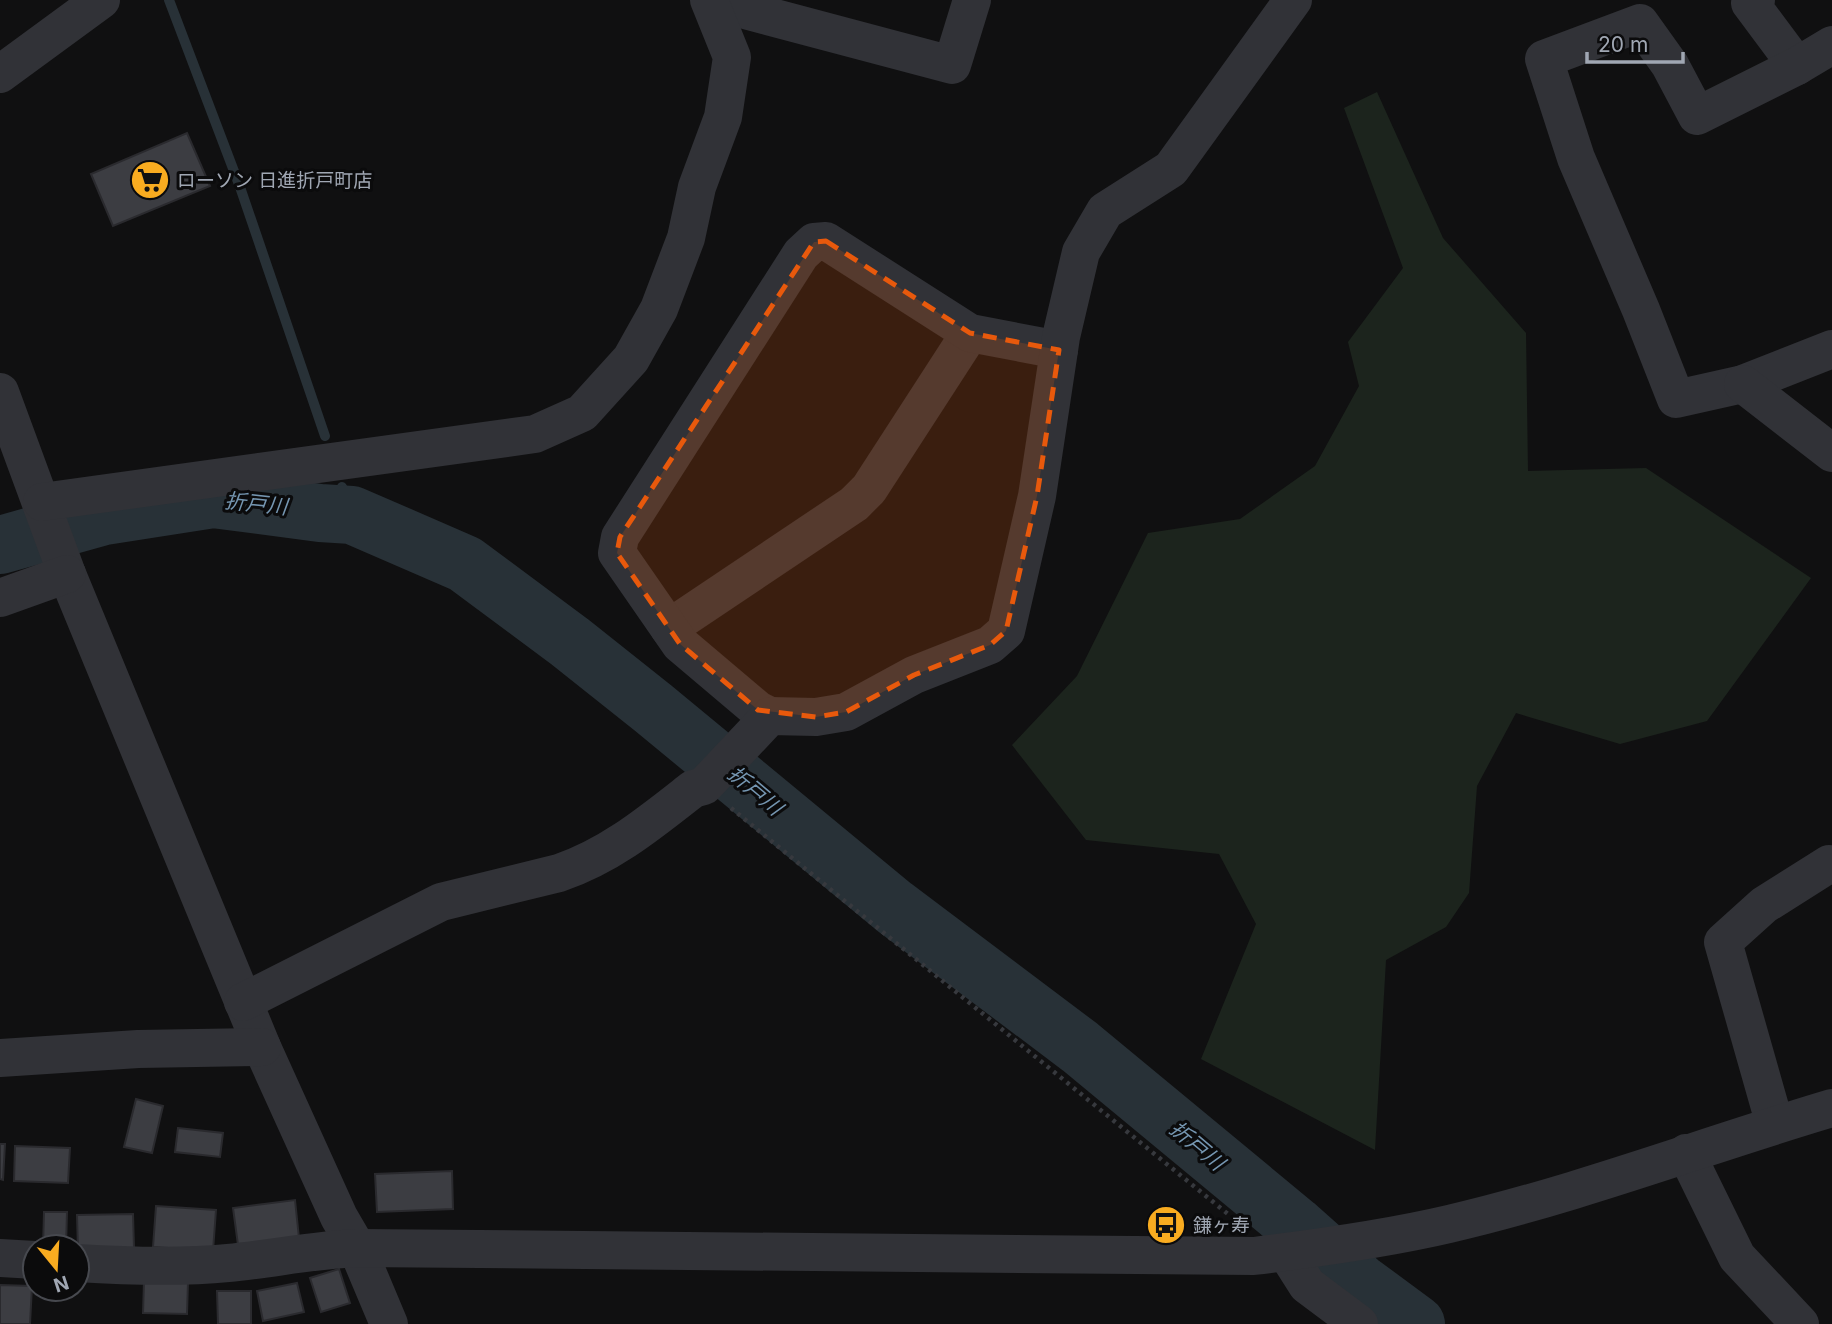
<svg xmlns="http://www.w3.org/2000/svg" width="1832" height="1324" font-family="Inter,'Noto Sans JP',sans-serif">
<rect width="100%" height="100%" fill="#101011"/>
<!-- green -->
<path fill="#1c241d" d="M1377,92L1443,238L1526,333L1528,471L1646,468L1811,578L1707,721L1620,744L1516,713L1477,786L1469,893L1446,927L1386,960L1375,1150L1201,1059L1256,924L1219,854L1086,840L1012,745L1077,676L1148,533L1240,519L1315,466L1359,386L1348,342L1403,268L1344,108Z"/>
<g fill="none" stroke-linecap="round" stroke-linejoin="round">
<!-- stream -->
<g stroke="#283137" stroke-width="10">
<path d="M169,0L240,187L325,436"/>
<path d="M342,487L352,515"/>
</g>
<!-- river -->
<path stroke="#283137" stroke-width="58" d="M0,545L104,516L213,499L320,513L352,515L465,564L570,642L653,708L894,907L1080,1047L1295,1225L1359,1282L1416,1324"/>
</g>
<!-- building -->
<g fill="#3c3d42" stroke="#2a2a2e" stroke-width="2">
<path d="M187,133L210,186L113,226L91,174Z"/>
<path d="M136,1099L163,1106L152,1153L124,1147Z"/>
<path d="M178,1128L223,1133L220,1157L175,1152Z"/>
<path d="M0,1144H5L3,1180L0,1179Z"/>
<path d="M15,1146L70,1148L68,1183L14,1181Z"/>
<path d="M452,1171L453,1209L377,1212L375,1174Z"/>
<path d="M295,1200L299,1238L238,1245L233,1208Z"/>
<path d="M156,1206L216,1210L213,1251L153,1247Z"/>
<path d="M44,1212H67L66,1247H43Z"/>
<path d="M133,1214L134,1248L78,1250L77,1215Z"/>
<path d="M339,1269L350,1303L321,1312L310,1278Z"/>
<path d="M144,1281L188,1282L187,1314L143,1313Z"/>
<path d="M297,1283L304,1312L263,1321L257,1291Z"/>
<path d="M0,1285L32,1286L30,1324H0Z"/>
<path d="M217,1291H251V1324H218Z"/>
</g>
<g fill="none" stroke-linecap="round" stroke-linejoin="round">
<!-- path -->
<path stroke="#37393e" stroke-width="4.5" stroke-dasharray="3.5 5" stroke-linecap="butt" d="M731,808L1234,1219"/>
<!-- minor -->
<g stroke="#313237" stroke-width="38">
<path d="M1756,0L1750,3L1797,66"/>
<path d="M711,1L952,65L972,0"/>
<path d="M1832,45L1797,66L1697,116L1670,65L1640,23L1544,59L1576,158L1641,310L1676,399L1743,384L1832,349"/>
<path d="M0,74L101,0"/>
<path d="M1743,384L1832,453"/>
<path d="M0,392L67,574L262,1047L339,1217L357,1248L389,1324"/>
<path d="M42,502L535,434L582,413L631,359L659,309L686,238L697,187L723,117L732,57L709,0"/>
<path d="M0,598L67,574"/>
<path d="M669,628L854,504L869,489L970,333"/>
<path d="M770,716L758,710L680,644L617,553L620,537L801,254L814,242L826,241L970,333L1059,350"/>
<path d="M243,1002L441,902L559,873C610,856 651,822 693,789L704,786L770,716L816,717L846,712L914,675L990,645L1006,631L1037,496L1061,337L1081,252L1105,211L1171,169L1293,0"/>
<path d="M0,1058L138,1049L262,1047"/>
<path d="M1775,1125L1723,942L1764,905L1829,864"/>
<path d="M1686,1153L1737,1257L1800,1324"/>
<path d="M1286,1252L1307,1285L1359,1324"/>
<path d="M0,1258L35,1260"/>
<path d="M77,1263C127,1266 178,1268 228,1263C271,1259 313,1250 357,1248L1254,1256C1319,1248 1385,1239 1449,1224C1578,1194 1704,1146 1832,1108"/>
</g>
</g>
<!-- marked area -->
<path fill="#e8590c" fill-opacity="0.2" stroke="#e8590c" stroke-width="5" stroke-dasharray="14 9" stroke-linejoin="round" d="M826,241L970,333L1059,350L1037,496L1006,631L990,645L914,675L846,712L816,717L758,710L680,644L617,553L620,537L814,242Z"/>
<!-- icons -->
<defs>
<g id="supermarket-disc" transform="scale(2.0125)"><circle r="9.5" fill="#f9ac20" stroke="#0b0b0c"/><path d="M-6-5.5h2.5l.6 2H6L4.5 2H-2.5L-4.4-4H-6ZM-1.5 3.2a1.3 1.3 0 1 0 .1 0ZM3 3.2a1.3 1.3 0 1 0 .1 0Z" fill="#111"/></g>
<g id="bus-disc" transform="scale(2.0125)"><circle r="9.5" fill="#f9ac20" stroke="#0b0b0c"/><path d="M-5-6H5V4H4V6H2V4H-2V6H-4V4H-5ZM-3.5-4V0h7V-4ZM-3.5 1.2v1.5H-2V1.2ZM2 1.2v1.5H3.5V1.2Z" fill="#111"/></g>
</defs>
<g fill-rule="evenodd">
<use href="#supermarket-disc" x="150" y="180"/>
<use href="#bus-disc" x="1166" y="1225"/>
</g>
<g text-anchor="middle" stroke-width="6" stroke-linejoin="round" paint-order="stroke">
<!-- poi labels -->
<g font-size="19" fill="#a0a7b3" stroke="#0b0b0c" text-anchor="start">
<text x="177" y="187">ローソン 日進折戸町店</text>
<text x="1193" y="1232">鎌ヶ寿</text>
</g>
<!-- water labels -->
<g font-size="21" font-style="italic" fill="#7596b1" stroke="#0b0b0c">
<text transform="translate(256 504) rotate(6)" y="7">折戸川</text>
<text transform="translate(755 791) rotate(40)" y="7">折戸川</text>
<text transform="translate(1197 1146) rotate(40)" y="7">折戸川</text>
</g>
</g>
<!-- north arrow -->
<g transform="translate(56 1268) rotate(162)"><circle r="33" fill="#0b0b0c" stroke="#47494f" stroke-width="2"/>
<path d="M0-5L12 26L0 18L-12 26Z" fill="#f9ac20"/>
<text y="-10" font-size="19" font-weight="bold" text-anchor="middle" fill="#a0a7b3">N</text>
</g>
<!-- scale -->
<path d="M1587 52v10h96v-10" fill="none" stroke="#a0a7b3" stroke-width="3.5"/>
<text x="1598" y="52" font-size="21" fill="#a0a7b3" stroke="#0b0b0c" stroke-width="5" paint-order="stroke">20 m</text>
</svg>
